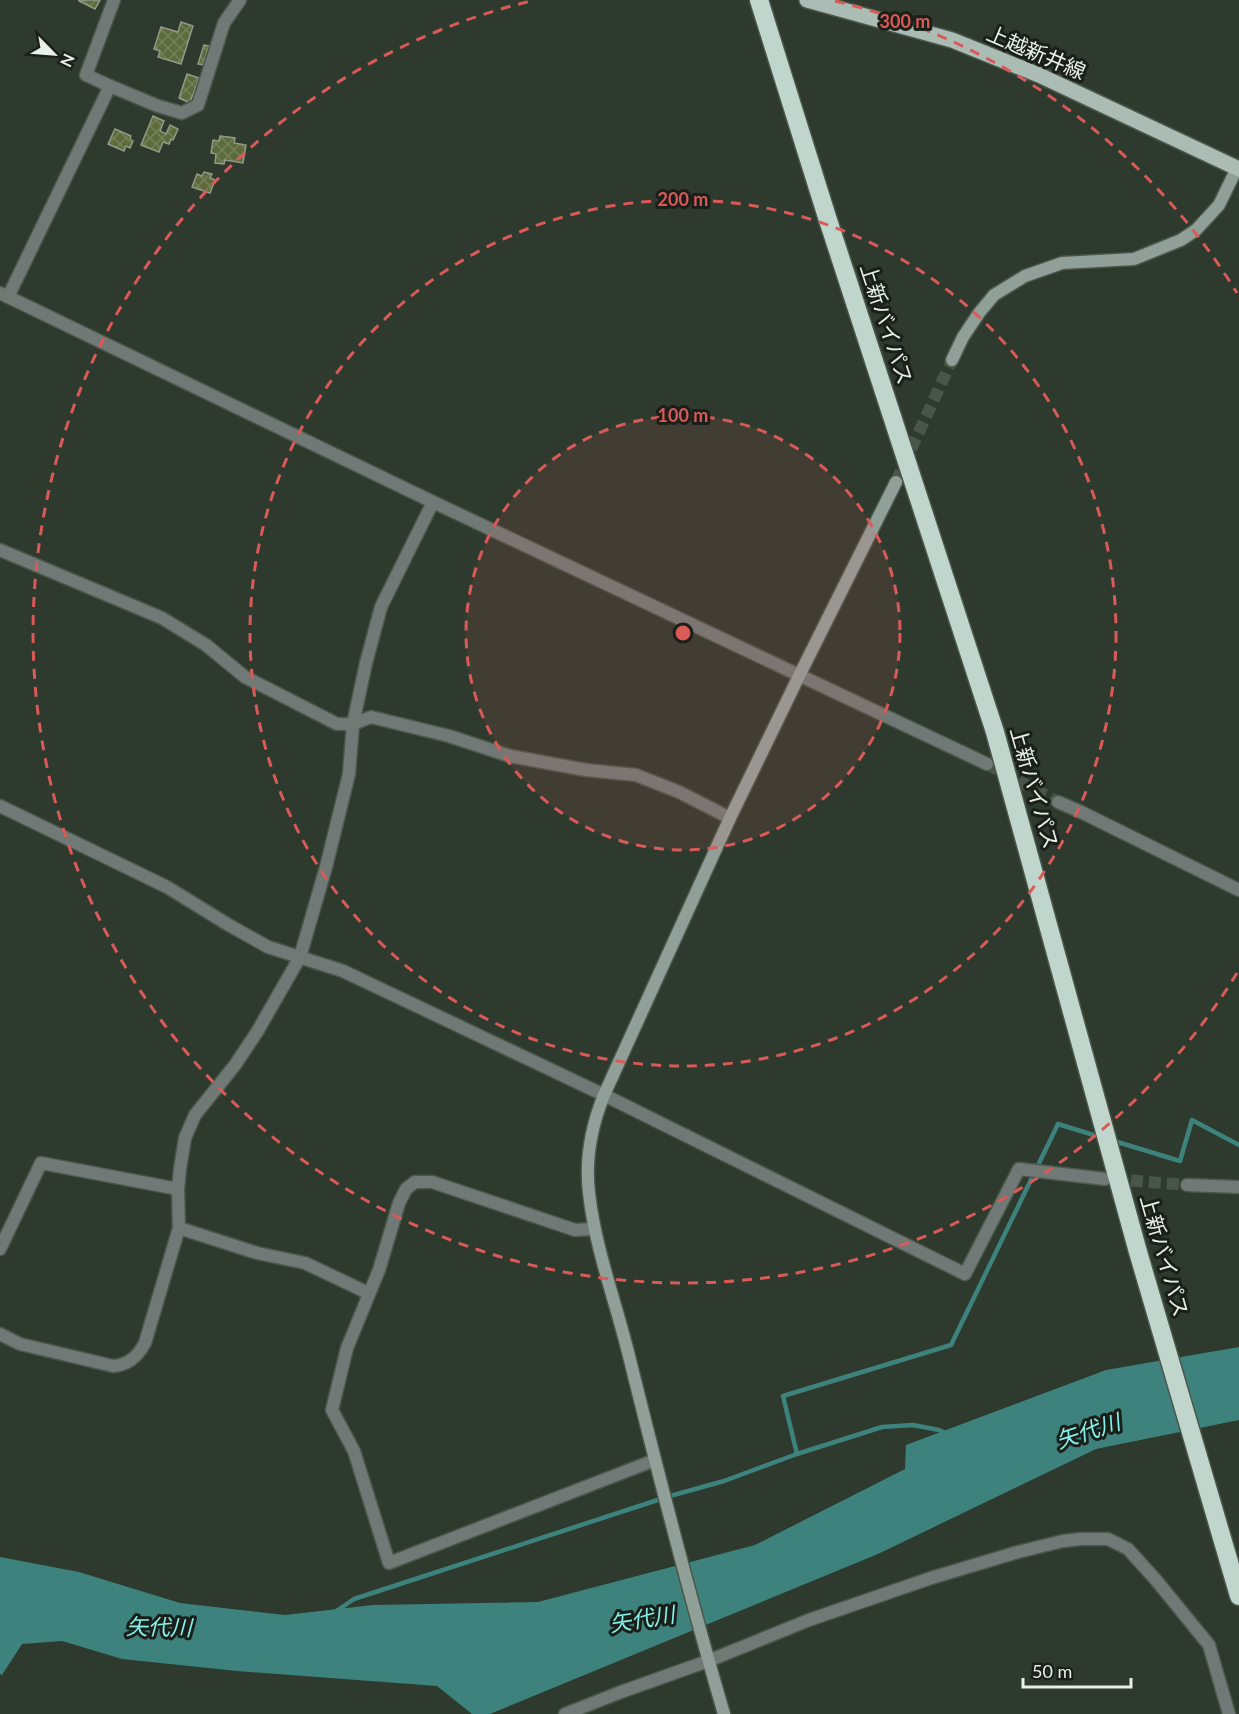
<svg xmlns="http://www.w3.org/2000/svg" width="1239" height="1714" font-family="Lato,'Noto Sans JP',sans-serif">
<defs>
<pattern id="building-cross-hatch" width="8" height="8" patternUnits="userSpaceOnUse" patternTransform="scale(1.5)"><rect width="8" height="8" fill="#5d6b3c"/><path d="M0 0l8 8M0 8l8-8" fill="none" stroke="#748058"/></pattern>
</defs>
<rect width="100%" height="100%" fill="#2d3a2d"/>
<!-- water -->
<path fill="#3d827d" d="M1239,1347V1420L1096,1449L878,1554L490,1714H472L437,1686L237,1671L122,1659L62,1641L22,1644L2,1675L0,1674V1557L79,1572L180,1603L285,1615L373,1605L538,1602L755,1545L905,1469L906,1445L1106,1370Z"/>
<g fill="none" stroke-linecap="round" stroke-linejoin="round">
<!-- stream -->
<g stroke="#3d827d" stroke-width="4.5">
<path d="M1114,1141L1180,1161L1192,1120L1239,1145"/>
<path d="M797,1454L783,1396L951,1345L1058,1124L1100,1137"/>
<path d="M335,1612L354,1599L670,1496L724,1481L797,1454L882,1427L913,1425L939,1430L945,1433"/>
</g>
</g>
<!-- building -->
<g fill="url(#building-cross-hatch)" stroke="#939986" stroke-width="1.5">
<path d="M79,0H100L95,9L79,1Z"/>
<path d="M181,22L193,26L181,64L158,57L160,51L154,49L161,27L178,32Z"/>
<path d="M204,45L209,46L203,65L198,64Z"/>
<path d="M187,74L199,78L190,103L179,98Z"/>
<path d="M153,116L164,121L160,131L166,134L170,125L178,129L173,140L171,139L169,144L163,142L159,152L141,145Z"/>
<path d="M115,129L131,136L130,139L133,141L130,148L126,146L124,151L108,144Z"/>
<path d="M220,136L235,138L234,143L246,145L243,163L225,160L224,164L215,163L216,154L211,153L213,140L219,141Z"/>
<path d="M204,172L212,174L210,178L215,180L210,193L192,187L197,174L202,176Z"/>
</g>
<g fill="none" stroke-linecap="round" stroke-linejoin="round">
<!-- street-tunnel -->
<g stroke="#495549" stroke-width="12" stroke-dasharray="12 6" stroke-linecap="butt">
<path d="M987,764L1058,802"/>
<path d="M1113,1179L1187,1185"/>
</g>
<!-- secondary-tunnel -->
<path stroke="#495549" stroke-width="12" stroke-dasharray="12 6" stroke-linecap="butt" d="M896,482L952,360"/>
<!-- street casing -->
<g stroke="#4b574b" stroke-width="15">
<g id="street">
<path d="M110,86L158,106L182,113L198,105L224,23L240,0"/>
<path d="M0,293L433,502L987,764"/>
<path d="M8,297L110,86L86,75L114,0"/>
<path d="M0,550L162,618L206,645L245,677L337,724H353L371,717L449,736L510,756L586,770L636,775L679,792L730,818"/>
<path d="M1058,802L1081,812L1239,890"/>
<path d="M0,806L167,887L227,924L268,947L343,971L604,1095L965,1274L1019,1169L1105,1179"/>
<path d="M1187,1185L1239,1187"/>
<path d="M594,1229L575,1230L432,1182H415L406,1189L399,1203L379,1270L347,1348L332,1410L354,1451L389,1563L655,1460"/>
<path d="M0,1249L41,1163L178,1189"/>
<path d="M368,1293L305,1263L257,1253L179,1228L178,1189L180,1169L185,1138L195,1115L235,1065L257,1032L300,957L326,867L349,774L353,724L366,663L381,607L433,502"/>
<path d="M0,1334L20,1344L113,1366C129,1365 138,1356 145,1343L179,1228"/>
<path d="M565,1714L621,1692L708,1661L809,1620L931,1578L1018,1552L1063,1541L1081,1539H1108L1128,1549L1156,1580L1209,1645L1229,1714"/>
</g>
</g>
<!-- secondary casing -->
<g stroke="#4b574b" stroke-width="15">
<g id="secondary">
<path d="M952,360L963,337L979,313L994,295L1025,276L1062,263L1134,259L1181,240L1196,230L1219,205L1237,168"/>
<path d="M724,1714C689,1595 658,1473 628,1352C615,1300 595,1247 589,1193C585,1159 591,1127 604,1095L730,818L799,676L896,482"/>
</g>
</g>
<!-- primary casing -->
<g stroke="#4b574b" stroke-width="18">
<path id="primary" d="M807,0L952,40L1039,75L1239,169"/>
</g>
<!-- highway casing -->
<g stroke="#4b574b" stroke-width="21">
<path id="highway" d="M759,0L827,217L995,732L1138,1252L1239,1596"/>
</g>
<!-- street -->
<use href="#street" stroke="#707975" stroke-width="12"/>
<!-- secondary -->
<use href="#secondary" stroke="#919f99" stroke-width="12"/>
<!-- primary -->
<use href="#primary" stroke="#aabcb4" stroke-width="15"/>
<!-- highway -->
<use href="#highway" stroke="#c0d6cc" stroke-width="18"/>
</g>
<!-- distance rings -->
<circle cx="683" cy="633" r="217" fill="#da5a58" fill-opacity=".12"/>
<g fill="none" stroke="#da5a58" stroke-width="3" stroke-dasharray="10 8">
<circle cx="683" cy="633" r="217"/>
<circle cx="683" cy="633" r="433"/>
<path d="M1237 973A650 650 0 1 1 531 1M835 1A650 650 0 0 1 1237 293"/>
</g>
<g text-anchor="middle" stroke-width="6" stroke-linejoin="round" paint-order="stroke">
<!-- street labels -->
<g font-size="21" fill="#e8f0e7" stroke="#1a1f1a">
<text transform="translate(1036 53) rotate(23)" y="7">上越新井線</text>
<text transform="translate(886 324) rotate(72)" y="7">上新バイパス</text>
<text transform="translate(1034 788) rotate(74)" y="7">上新バイパス</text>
<text transform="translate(1164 1256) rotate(74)" y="7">上新バイパス</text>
</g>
<!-- water labels -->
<g font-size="22" font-style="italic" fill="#86f1e9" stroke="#1a1f1a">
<text transform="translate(1088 1431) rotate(-18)" y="8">矢代川</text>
<text transform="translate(642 1619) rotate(-9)" y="8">矢代川</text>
<text transform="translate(159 1627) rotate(1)" y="8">矢代川</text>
</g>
</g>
<circle cx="683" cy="633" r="9" fill="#da5a58" stroke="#1a1f1a" stroke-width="3"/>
<g font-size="18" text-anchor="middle" font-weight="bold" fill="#da5a58" stroke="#1a1f1a" stroke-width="6" stroke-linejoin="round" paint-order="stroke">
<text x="905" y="28">300 m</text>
<text x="683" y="206">200 m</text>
<text x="683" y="422">100 m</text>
</g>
<!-- north arrow -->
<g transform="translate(54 54) rotate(115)" stroke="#1a1f1a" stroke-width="4.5" paint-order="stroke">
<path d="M0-4.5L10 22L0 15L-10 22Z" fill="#e8f0e7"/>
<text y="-9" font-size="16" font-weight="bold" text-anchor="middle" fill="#e8f0e7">N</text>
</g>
<!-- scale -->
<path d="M1023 1678v9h108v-9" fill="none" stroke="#e8f0e7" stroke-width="3"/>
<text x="1032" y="1678" font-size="18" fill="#e8f0e7" stroke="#1a1f1a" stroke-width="4.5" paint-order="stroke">50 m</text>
</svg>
